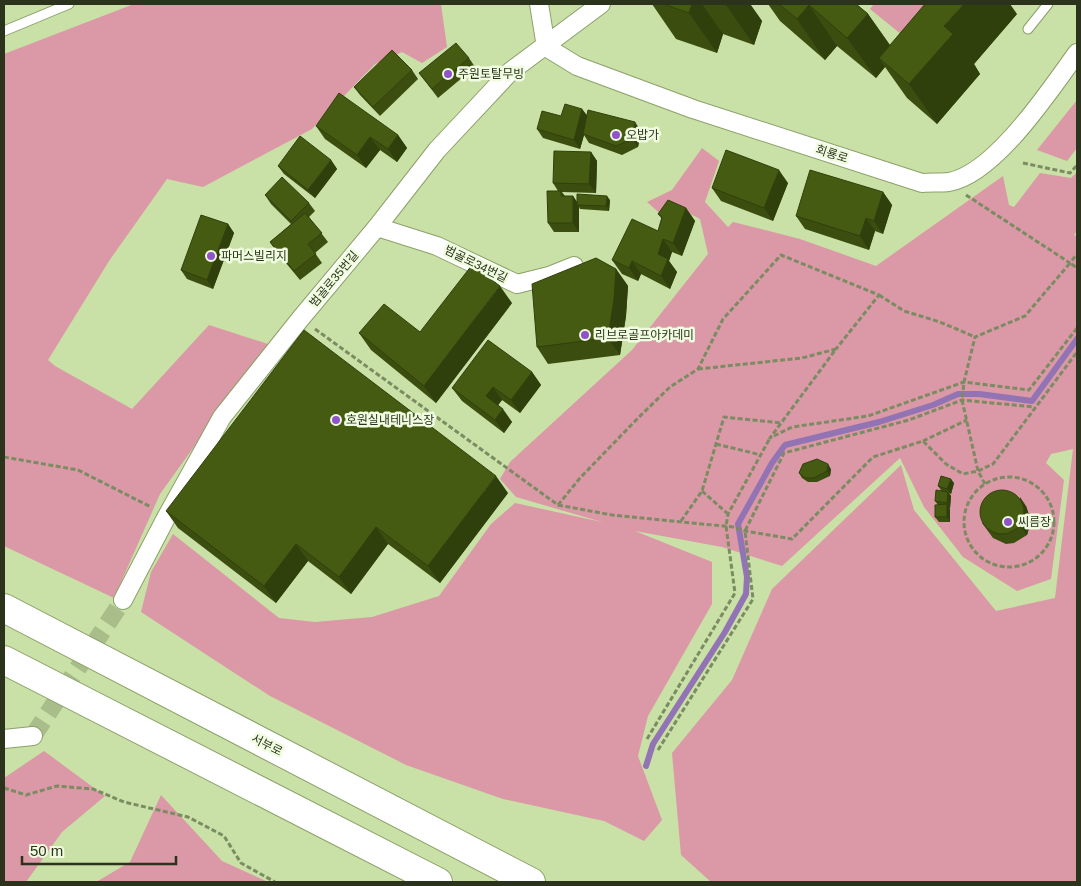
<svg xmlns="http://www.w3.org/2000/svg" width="1081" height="886" font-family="Helvetica,'Noto Sans KR',sans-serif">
<rect width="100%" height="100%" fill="#c9e0a6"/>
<!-- green -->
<g fill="#db98a6">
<path d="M134,4H441L447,47L422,63L402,52L375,64L312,129L203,187L167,179L109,261L48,360L55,366L132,409L209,325L268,344L160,494L114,598L4,546V54Z"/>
<path d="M874,4H963L923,52L870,9Z"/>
<path d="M1077,100V148L1067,161L1037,150Z"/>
<path d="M702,148L719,161L705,202L728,227L733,222L800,239L876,266L1003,176L1009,205L1014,207L1040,173L1071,178L1077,172V231L1074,235L1077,237V882H711L681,855L672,753L732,680L772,589L901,465L914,510L996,611L1055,598L1073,449L1051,454L1046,463L1064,480L1051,579L1017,591L963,557L924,507L900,458L782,566L722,547L635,531L712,562V604L648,716L638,756L662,820L644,841L604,821L503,799L406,765L270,696L141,612L151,572L173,534L279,618L315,622L372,617L439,596L491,524L515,503L602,522L516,497L500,479L510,462L632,350L708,254L700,219L681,209L664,217L647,202L672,190Z"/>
<path d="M44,751L105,796L62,832L26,882H4V778Z"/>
<path d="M161,795L222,861L268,882H96L130,862Z"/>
</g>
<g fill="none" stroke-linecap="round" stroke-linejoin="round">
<!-- stream -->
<path stroke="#9274b4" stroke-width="6" d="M646,766L653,744L725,632L746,594L747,577L738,524L772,463L785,445L879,422L933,405L958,394H979L1032,401L1077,339"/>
<!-- minor-tunnel -->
<path stroke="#a9bd8a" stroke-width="18" stroke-dasharray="18 9" stroke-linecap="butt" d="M33,736L123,600"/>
<!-- service casing -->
<g stroke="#8ba169" stroke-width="11">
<g id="service">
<path d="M1028,29L1048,4"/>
<path d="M4,31L69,4"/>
</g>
</g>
<!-- minor casing -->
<g stroke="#8ba169" stroke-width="20">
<g id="minor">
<path d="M539,4L546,47"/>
<path d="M546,47L577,66L693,109L922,183C931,182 940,183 949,182C995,174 1050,90 1077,53"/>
<path d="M377,227L437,246L517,284L549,276L574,266"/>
<path d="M123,600L167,516L222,417L301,318L377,227L437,150L511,71L601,4"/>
<path d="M4,739L33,736"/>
</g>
</g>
<!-- trunk casing -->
<g stroke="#8ba169" stroke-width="30">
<g id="trunk">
<path d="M4,608L531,882"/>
<path d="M4,660L438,882"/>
</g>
</g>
<!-- path -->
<g stroke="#7b8b62" stroke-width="3" stroke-dasharray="5 2.5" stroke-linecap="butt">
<path d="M1023,163L1070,173L1077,165"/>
<path d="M966,195L1070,263L1077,254"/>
<path d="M879,295L904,311L940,322L975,337"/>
<path d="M315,329L558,505L580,478L639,417L670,387L698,369L723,319L781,255L879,295L836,349"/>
<path d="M698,369L802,358L836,349L770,438L792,427L868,416L964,382L1029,390L1077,328"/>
<path d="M923,441L967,420"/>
<path d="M716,444L761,455"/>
<path d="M4,457L78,470L151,507"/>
<circle cx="1009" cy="522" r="45"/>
<path d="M985,484L978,471L993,464L1077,352"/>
<path d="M702,491L728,514"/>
<path d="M558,505L612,515L733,527L745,531L792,539L873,457L923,441L946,464L963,474L978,471L962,400L964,382L975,337L1025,316L1070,263L1077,268"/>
<path d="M681,521L702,491L724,417L781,423"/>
<path d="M647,739L735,593L726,526L728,514L770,438"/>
<path d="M658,750L753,599L745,531L784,453L909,420L962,400L1034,407"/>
<path d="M4,788L26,795L57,786L93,789L124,802L188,817L224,836L241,863L275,882"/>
</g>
<!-- service -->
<use href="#service" stroke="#fff" stroke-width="9"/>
<!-- minor -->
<use href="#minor" stroke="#fff" stroke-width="18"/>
<!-- trunk -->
<use href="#trunk" stroke="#fff" stroke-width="28"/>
</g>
<!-- wall -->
<g fill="#3b4e0f">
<path d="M652,4H750L762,21L754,45L723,34L717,53L676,39Z"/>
<path d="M768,4H856L868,14L890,45L1017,14L974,64L980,74L937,124L907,98L885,67L876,78L837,46L825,60L780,21Z"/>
<path d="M469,58L475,67L438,98L419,73Z"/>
<path d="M412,70L418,79L380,116L360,95L354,87Z"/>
<path d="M582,109L587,116L641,131L638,147L622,155L589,143L584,135L580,149L543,138L537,129L561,116Z"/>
<path d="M316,126L398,135L407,148L397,162L380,150L366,168L325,139Z"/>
<path d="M591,152L597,161L596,193L562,192L565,196H573L577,202L610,200L609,211L580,209L579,207V232H554L548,223L558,191L553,183Z"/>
<path d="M331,160L337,169L315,198L284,174L278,166Z"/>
<path d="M788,183L773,221L721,201L712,188Z"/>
<path d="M883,192L892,205L883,234L875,231L869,250L805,229L796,216Z"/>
<path d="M265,195L309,203L315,211L309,217L328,242L315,253L322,263L300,280L276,251L270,242L291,224L271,204Z"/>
<path d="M686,208L695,221L682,256L672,252L669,261L677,272L670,289L641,274L638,281L622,274L612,260L658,231L662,219L658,214Z"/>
<path d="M228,224L234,233L213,289L187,279L181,270Z"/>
<path d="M616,269L628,286L626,316L620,355L548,364L537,347Z"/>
<path d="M512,303L436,403L371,350L359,333L420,332Z"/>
<path d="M532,372L541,385L520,413L502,400L498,405L512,422L504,433L462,401L452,388Z"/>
<path d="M831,469L830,476L817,482H808L802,478L799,473Z"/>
<path d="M954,483L951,494L949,493L951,496L950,508H949L950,509V522H939L935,517L938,505L935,501L941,490L938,486Z"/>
<path d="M508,493L440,583L388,544L351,594L308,561L276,603L178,528L166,511Z"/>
<path d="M1026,506L1031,521L1027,535L1014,543L1006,544L993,538L982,523Z"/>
</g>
<!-- shaded-wall -->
<g fill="#30400d">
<path d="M692,4H702L723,34L717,53L689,13Z"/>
<path d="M727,4H750L762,21L754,45L726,5Z"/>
<path d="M964,4H1010L1017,14L974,64L980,74L937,124L909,84L944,26Z"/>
<path d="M809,5L837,46L825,60L797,19Z"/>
<path d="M868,14L896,54L879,58L885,67L876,78L847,38Z"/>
<path d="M582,109L589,118L580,149L574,140Z"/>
<path d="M635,122L641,131L638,147L632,139Z"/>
<path d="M398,135L407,148L397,162L388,149Z"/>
<path d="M370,137L380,150L366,168L357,155Z"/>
<path d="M591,152L597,161L596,193L589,184Z"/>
<path d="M331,160L337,169L315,198L308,190Z"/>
<path d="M779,170L788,183L773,221L764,208Z"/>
<path d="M883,192L892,205L883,234L874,221Z"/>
<path d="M573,196L579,205H577L579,207V232L573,223Z"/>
<path d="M607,196L610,200L609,211L606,206Z"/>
<path d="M686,208L695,221L682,256L673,243Z"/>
<path d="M866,218L875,231L869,250L860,236Z"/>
<path d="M228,224L234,233L213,289L207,280Z"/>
<path d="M663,239L672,252L669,261L677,272L670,289L661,276L658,254Z"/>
<path d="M632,261L641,274L638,281L629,268Z"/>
<path d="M616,269L628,286L626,316L620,355L608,338Z"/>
<path d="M500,286L512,303L436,403L424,386Z"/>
<path d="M532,372L541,385L520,413L511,400Z"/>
<path d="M493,387L502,400L495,409L486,396Z"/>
<path d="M503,409L512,422L504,433L495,420Z"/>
<path d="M828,464L831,469L830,476L827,471Z"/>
<path d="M496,476L508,493L440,583L428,566Z"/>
<path d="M951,479L954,483L951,494L947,489Z"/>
<path d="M948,492L951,496L950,508L947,503Z"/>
<path d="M1020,497L1026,506L1031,521L1027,535L1020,526Z"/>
<path d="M947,504L950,509V522L947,517Z"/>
<path d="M376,527L388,544L351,594L339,577Z"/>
<path d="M296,544L308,561L276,603L264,586Z"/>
</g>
<!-- building -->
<g fill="#455b12" stroke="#30400d">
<path d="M663,4H692L689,13Z"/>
<path d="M779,4H856L868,14L847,38L809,5L797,19Z"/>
<path d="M925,4H964L944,26L953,34L909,84L879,58Z"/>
<path d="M456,43L469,58L432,89L419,73Z"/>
<path d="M392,50L412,70L373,107L354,87Z"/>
<path d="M339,93L398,135L388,149L370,137L357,155L316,126Z"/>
<path d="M565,104L582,109L574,140L537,129L542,111L561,116Z"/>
<path d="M588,110L635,122L632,139L616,146L583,134Z"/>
<path d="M300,136L331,160L308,190L278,166Z"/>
<path d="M726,150L779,170L764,208L712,188Z"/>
<path d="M554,151L591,152L589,184L553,183Z"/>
<path d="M810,170L883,192L874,221L866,218L860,236L796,216Z"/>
<path d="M282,177L309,203L291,221L265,195Z"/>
<path d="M547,191H561V196H573V223H548Z"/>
<path d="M577,194L607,196L606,206L577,205Z"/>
<path d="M668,200L686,208L673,243L663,239L658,254L668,259L661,276L632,261L629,268L612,260L632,219L658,231L662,217L658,214Z"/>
<path d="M305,213L322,233L308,244L316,254L294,271L270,242Z"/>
<path d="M201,215L228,224L207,280L181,270Z"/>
<path d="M596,258L616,269L614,299L608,338L537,347L532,284Z"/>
<path d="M472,265L500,286L424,386L359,333L384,304L420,332Z"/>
<path d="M304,330L496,476L428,566L376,527L339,577L296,544L264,586L166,511Z"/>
<path d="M488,340L532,372L511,400L493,387L486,396L503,409L495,420L452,388Z"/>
<path d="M817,459L828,464L827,471L814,478H805L799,473L803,464Z"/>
<path d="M941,476L951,479L947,489L938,486Z"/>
<circle cx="1002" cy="512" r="22"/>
<path d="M936,490L948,492L947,503L935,501Z"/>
<path d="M947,504V517H935V505Z"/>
</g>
<!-- markers -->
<g fill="#9153ca" stroke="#f0fcdf" stroke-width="2">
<circle cx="448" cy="74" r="5"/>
<circle cx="616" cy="135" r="5"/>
<circle cx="211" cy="256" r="5"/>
<circle cx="585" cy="335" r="5"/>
<circle cx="336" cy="420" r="5"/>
<circle cx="1008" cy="522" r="5"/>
</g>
<g text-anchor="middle" stroke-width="5" stroke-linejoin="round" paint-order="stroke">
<!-- poi labels -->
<g font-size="12" fill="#2b331c" stroke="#f0fcdf" text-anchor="start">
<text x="458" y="78">주원토탈무빙</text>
<text x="626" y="139">오밥가</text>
<text x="221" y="260">파머스빌리지</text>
<text x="595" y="339">리브로골프아카데미</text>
<text x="346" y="424">호원실내테니스장</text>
<text x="1018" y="526">씨름장</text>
</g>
<!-- street labels -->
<g font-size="12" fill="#2b331c" stroke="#f0fcdf">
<text transform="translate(832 154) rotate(18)" y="4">회룡로</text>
<text transform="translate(476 264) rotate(26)" y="4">범골로34번길</text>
<text transform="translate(334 279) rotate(-50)" y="4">범골로35번길</text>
<text transform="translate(267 745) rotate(27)" y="4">서부로</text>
</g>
</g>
<!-- border -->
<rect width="1081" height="886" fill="none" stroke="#2b331c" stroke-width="10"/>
<!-- scale -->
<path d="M22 856v8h154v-8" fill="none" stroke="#2b331c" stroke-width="2.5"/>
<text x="30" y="856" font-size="15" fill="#2b331c" stroke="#f0fcdf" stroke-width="4" paint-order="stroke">50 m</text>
</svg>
